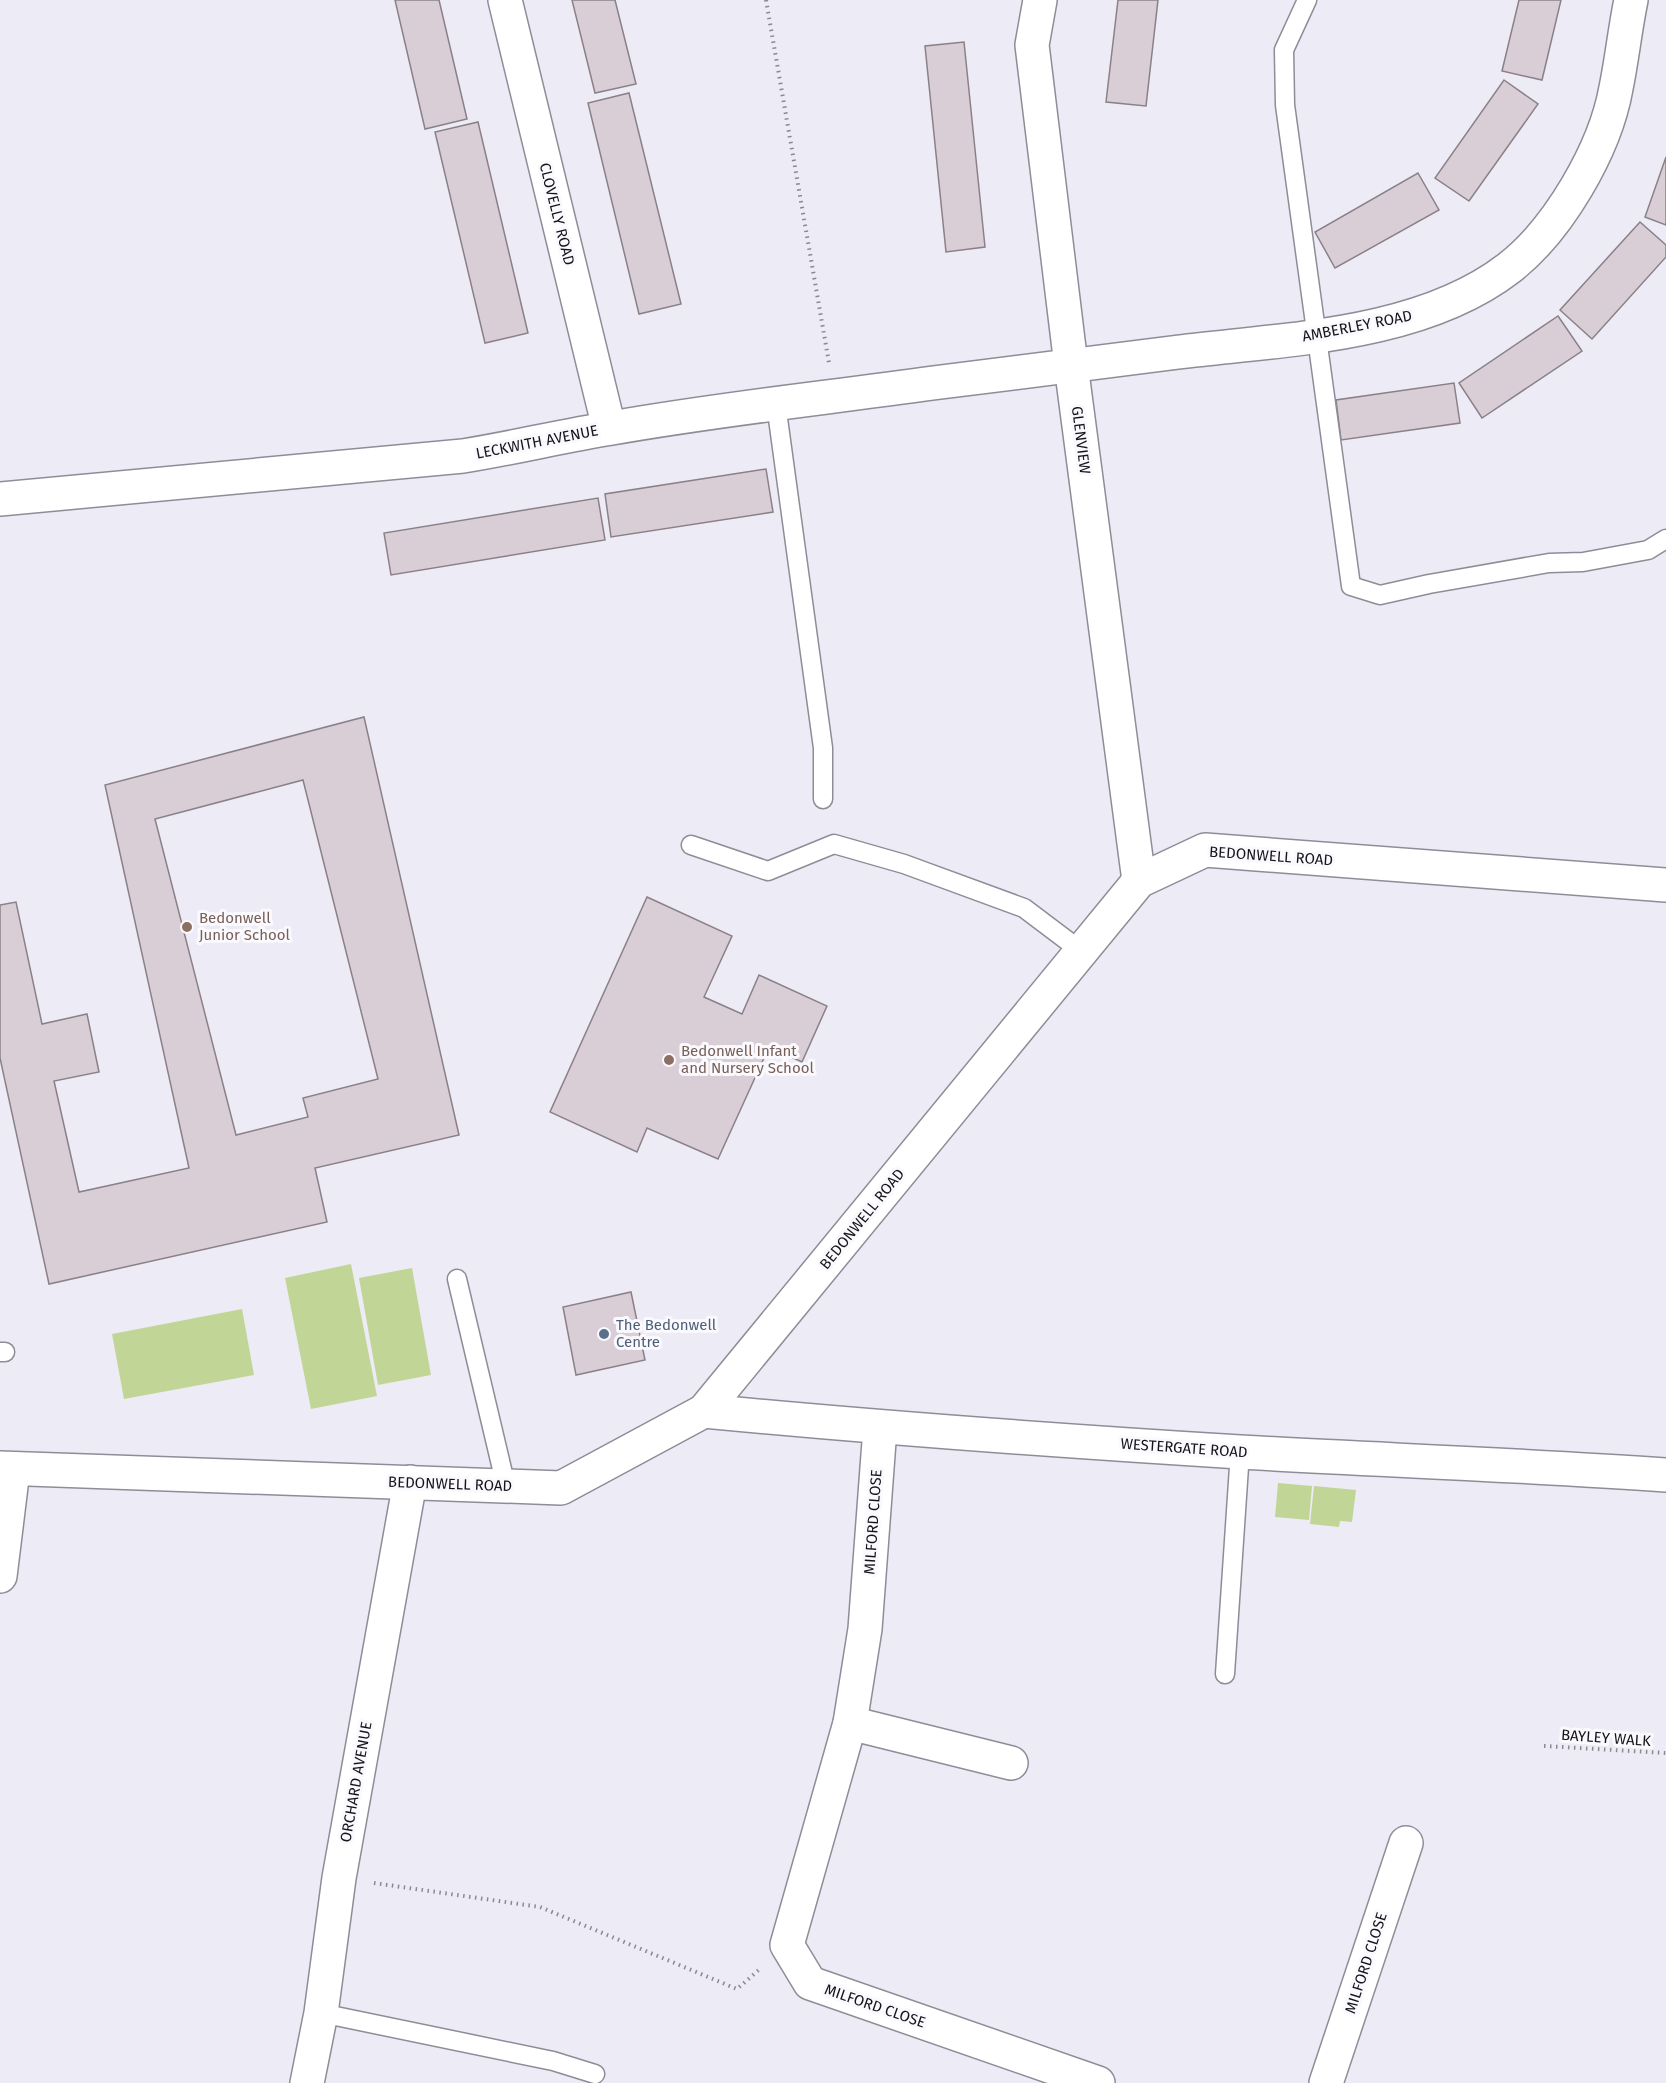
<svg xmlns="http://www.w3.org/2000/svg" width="1666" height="2083" font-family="'Fira Sans',sans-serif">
<rect width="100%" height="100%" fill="#edebf6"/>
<!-- green -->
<g fill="#c1d696">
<path d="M351,1264L377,1396L311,1409L285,1278Z"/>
<path d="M412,1268L431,1375L378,1385L359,1278Z"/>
<path d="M242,1309L254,1375L124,1399L112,1334Z"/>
<path d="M1278,1483L1312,1486L1309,1520L1275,1517Z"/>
<path d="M1314,1486L1356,1490L1352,1522L1340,1521L1339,1527L1310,1524Z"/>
</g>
<!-- building -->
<g fill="#d9ced6" stroke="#8a8188" stroke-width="1.5" fill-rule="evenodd">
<path d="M395,0H439L467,119L425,129Z"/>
<path d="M572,0H615L636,84L595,93Z"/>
<path d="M1118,0H1158L1146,106L1106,102Z"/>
<path d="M1519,0H1561L1542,80L1502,71Z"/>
<path d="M964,42L985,247L946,252L925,46Z"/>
<path d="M1504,80L1538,104L1469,201L1435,178Z"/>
<path d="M629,93L681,304L639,314L588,103Z"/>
<path d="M478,122L528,333L485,343L435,132Z"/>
<path d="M1666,157V225L1645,217Z"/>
<path d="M1418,173L1439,210L1335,268L1315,232Z"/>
<path d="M1640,222L1666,245V257L1592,339L1560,310Z"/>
<path d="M1558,316L1582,351L1482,418L1459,383Z"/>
<path d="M1454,383L1460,423L1341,440L1336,400Z"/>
<path d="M766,469L773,512L611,537L605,494Z"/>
<path d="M598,498L605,540L391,575L384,533Z"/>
<path d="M364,717L459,1135L315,1168L327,1222L49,1284L0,1058V905L16,902L42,1024L87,1014L99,1072L54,1081L79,1192L189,1168L105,785ZM303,780L378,1079L303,1098L308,1117L236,1135L155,819Z"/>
<path d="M647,897L732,936L704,997L742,1014L759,975L827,1006L802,1062L769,1047L718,1159L647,1128L637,1152L550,1112Z"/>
<path d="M631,1292L645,1360L576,1375L563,1307Z"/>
</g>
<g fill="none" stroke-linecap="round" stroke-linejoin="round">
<!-- lane casing -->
<g stroke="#8e8d97" stroke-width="21">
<g id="lane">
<path d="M1307,0L1284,50L1285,105L1351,586L1380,595L1429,584L1549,563L1583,562L1648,550L1666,539"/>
<path d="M776,404L823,748V799"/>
<path d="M691,845L768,871L834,844L904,864L1024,908L1081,951"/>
<path d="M457,1279L506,1486"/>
<path d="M0,1352H5"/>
<path d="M1225,1674L1240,1452"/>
<path d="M321,2013L553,2061L595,2074"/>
</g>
</g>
<!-- street casing -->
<g stroke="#8e8d97" stroke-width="36">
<g id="street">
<path d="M505,0L609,428"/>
<path d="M1040,0L1032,45L1071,365L1139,881"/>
<path d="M0,499L463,456C513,448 562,436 612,428C719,409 826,398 933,383C1015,372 1097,362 1179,352C1286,339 1421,336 1509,268C1558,230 1605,150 1616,88C1622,59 1625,29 1631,0"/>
<path d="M704,1411C882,1428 1061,1441 1240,1452C1382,1460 1524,1465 1666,1475"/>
<path d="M880,1428L865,1629L850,1723L787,1945L810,1983L1098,2083"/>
<path d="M0,1468L561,1488L704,1411L1139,881L1205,850L1666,885"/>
<path d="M0,1576L13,1470"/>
<path d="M850,1723L1011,1763"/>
<path d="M307,2083L321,2013L339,1878L410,1482"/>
<path d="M1326,2083L1406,1843"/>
</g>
</g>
<!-- path -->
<g stroke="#8a8990" stroke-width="4" stroke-dasharray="1.5 4.5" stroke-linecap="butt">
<path d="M766,0L829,363"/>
<path d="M1544,1746L1666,1753"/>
<path d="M374,1883L540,1907L737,1989L761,1968"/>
</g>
<!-- lane -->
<use href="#lane" stroke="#fff" stroke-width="18"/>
<!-- street -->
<use href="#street" stroke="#fff" stroke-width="33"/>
</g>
<!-- markers -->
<g fill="#8d6e63" stroke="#fafafe" stroke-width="2">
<circle cx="187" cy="927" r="6"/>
<circle cx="669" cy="1060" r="6"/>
</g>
<circle fill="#5c6f8a" stroke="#fafafe" stroke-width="2" cx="604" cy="1334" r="6"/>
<g text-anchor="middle" stroke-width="6" stroke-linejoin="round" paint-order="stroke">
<!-- street labels -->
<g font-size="15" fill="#151418" stroke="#fafafe">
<text transform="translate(557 214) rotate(76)" y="5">CLOVELLY ROAD</text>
<text transform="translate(1357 326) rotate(-11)" y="5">AMBERLEY ROAD</text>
<text transform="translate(1081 440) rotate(83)" y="5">GLENVIEW</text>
<text transform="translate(537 442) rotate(-11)" y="5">LECKWITH AVENUE</text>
<text transform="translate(1271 856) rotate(4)" y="5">BEDONWELL ROAD</text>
<text transform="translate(862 1219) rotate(-51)" y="5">BEDONWELL ROAD</text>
<text transform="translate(1184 1448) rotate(4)" y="5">WESTERGATE ROAD</text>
<text transform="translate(450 1484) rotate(2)" y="5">BEDONWELL ROAD</text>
<text transform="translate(873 1522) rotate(-86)" y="5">MILFORD CLOSE</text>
<text transform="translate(1606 1738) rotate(4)" y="5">BAYLEY WALK</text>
<text transform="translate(356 1782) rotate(-80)" y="5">ORCHARD AVENUE</text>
<text transform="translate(1366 1963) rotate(-72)" y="5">MILFORD CLOSE</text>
<text transform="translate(875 2006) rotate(19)" y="5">MILFORD CLOSE</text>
</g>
<!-- education labels -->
<g font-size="15" fill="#785e54" stroke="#fafafe" text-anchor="start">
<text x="199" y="923">Bedonwell<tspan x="199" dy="17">Junior School</tspan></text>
<text x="681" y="1056">Bedonwell Infant<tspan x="681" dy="17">and Nursery School</tspan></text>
</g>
<!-- service labels -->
<g font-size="15" fill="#4e5e75" stroke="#fafafe" text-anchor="start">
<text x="616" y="1330">The Bedonwell<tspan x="616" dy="17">Centre</tspan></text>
</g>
</g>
</svg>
